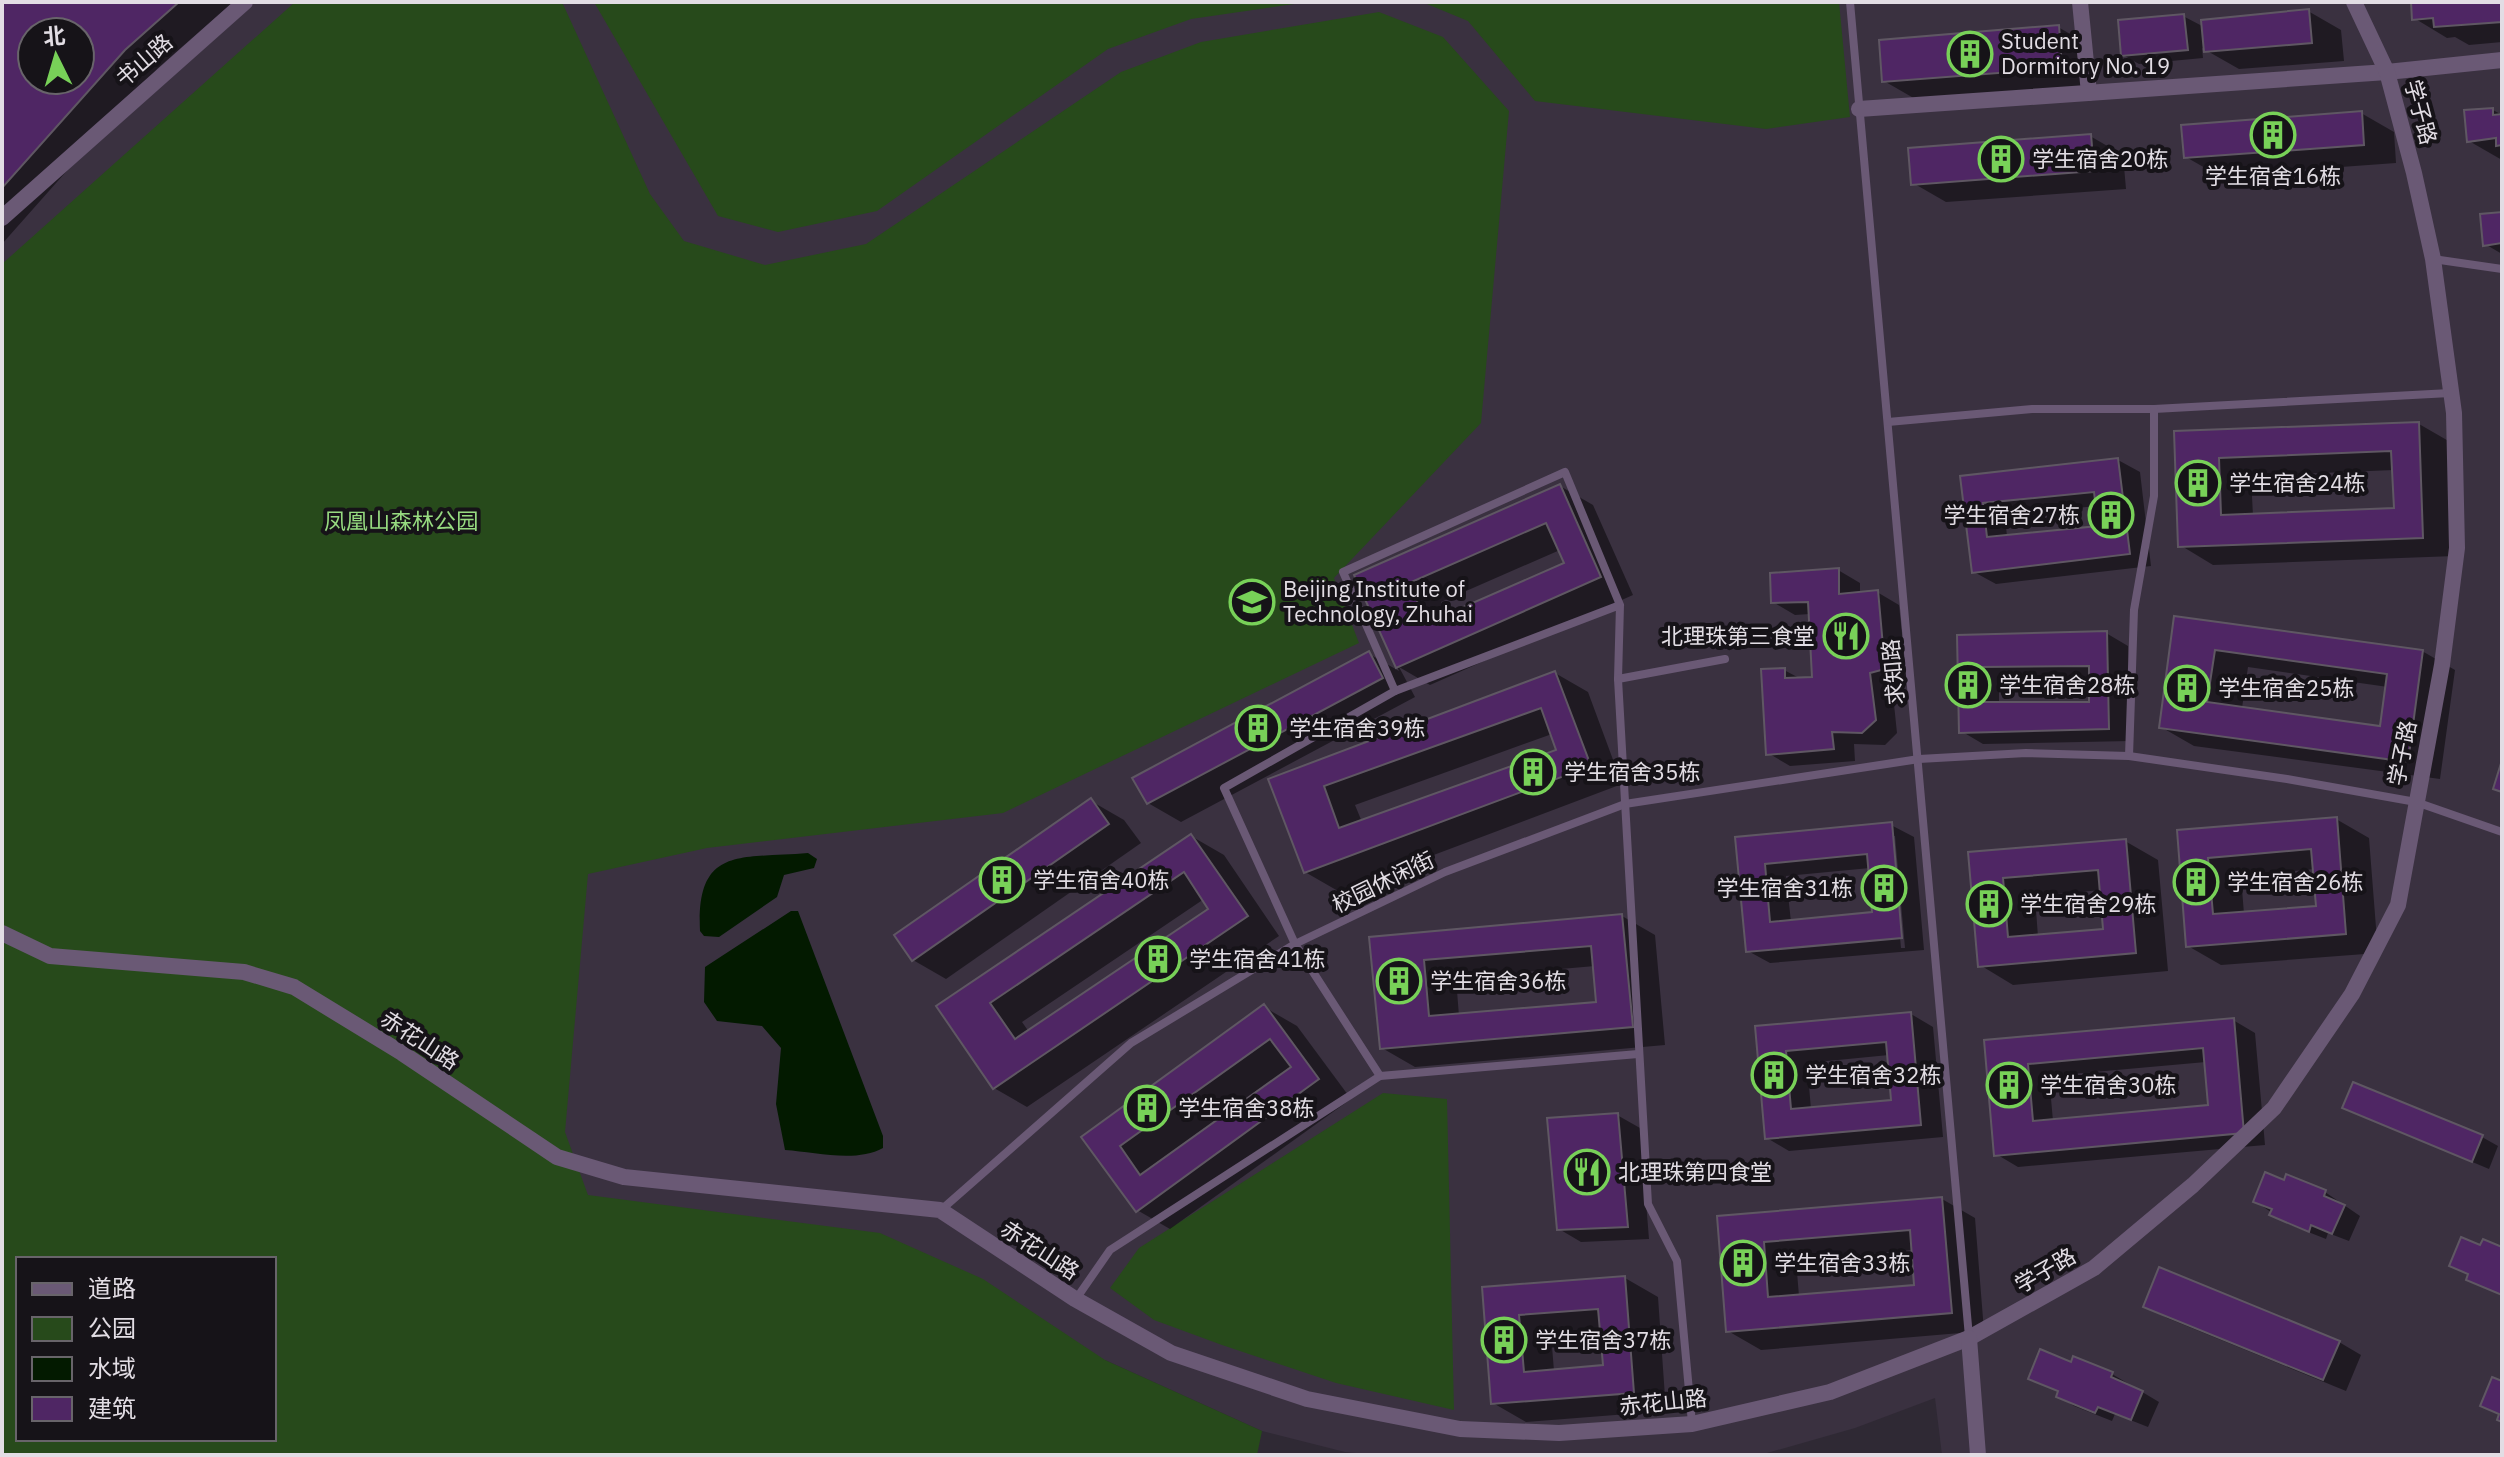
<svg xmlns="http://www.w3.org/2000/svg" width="2504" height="1457" font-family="'IBM Plex Sans','Noto Sans SC',sans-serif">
<rect width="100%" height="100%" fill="#2f2934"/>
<!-- built -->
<path fill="#3a3140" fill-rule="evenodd" d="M2,2H2502V1455H1942L1935,1398L1855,1428L1760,1455H1377L1345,1452L1262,1431L1105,1360L274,1439V1259L2,1124ZM32,32H80V80H32Z"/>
<!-- green -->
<g fill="#274a1b" fill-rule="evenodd">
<path d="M295,2H562L650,194L684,241L765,265L866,244L1121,72L1201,42L1379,12L1443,37L1509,111L1481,423L1334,578L1359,643L1003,813L707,848L588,874L565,1132L588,1195L880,1233L983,1279L1105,1360L1262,1431L1257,1455H2V264ZM18,1259H274V1439H18Z"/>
<path d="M594,2H1308L1191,19L1108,49L877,211L778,232L718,216Z"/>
<path d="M1422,2H1839L1850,117L1766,129L1535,101L1468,21Z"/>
<path d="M1383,1093L1447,1099L1454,1410L1336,1383L1222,1345L1154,1320L1110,1288L1139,1248Z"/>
</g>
<!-- water -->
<g fill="#031a00">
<path d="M808,853L817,859L814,868L784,875L777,897L719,937L704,936L700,931C696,845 741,859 808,853Z"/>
<path d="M791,911H798L883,1136V1148C856,1163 815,1152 785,1150L776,1104L781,1048L762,1026L717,1021L704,1002L705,967Z"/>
</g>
<!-- shadow -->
<g fill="#0007" fill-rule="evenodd">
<path d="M2,2H233L158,68L2,244ZM32,32H80V80H32Z"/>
<path d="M2413,2H2502V42L2469,45L2455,37L2447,38L2414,18Z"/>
<path d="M2308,11L2341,30L2344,61L2239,69L2202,48L2203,58L2139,64L2123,55L2183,16L2204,27Z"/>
<path d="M2058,27L2091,46L2094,86L1917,100L1884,81Z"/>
<path d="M2493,110L2502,115V160L2469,141Z"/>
<path d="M2361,113L2394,132L2396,163L2219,176L2186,157Z"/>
<path d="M2090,136L2123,155L2126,189L1946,202L1913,183Z"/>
<path d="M2502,214V254L2485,244Z"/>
<path d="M2419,424L2452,443L2455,556L2213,565L2180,545L2176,433ZM2394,470L2396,510L2253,516L2251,476Z"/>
<path d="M2118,460L2140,472L2151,566L1996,584L1974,572L1963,478ZM2097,506L2100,527L2007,537L2005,515Z"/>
<path d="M1560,486L1593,505L1633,595L1430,685L1399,667L1415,697L1181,822L1148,803L1369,654L1399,671L1357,576ZM1560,550L1566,564L1447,616L1441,602Z"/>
<path d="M1838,570L1860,583V594L1877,592L1899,605L1907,681L1892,685L1897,733L1885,745L1854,744L1855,761L1790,766L1768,753L1784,670L1801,679H1814L1810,614L1795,615L1773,602Z"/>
<path d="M2176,618L2422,651L2455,670L2440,779L2194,746L2161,727ZM2248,667L2388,687L2382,728L2242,708Z"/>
<path d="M2106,633L2128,646L2131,741L1983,744L1961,731L1959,637ZM2091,678V704H1999V679Z"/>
<path d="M1555,673L1588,692L1622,784L1338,891L1305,872L1270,780ZM1552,734L1558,751L1362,822L1355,805Z"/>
<path d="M1091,801L1124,820L1141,843L946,979L913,960Z"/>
<path d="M2336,819L2369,838L2378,953L2221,965L2188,946L2179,831ZM2315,869L2318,908L2244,914L2241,876Z"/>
<path d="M1891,825L1914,837L1924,950L1770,963L1748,951L1738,838ZM1891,836H1895L1905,948H1901ZM1870,868L1875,914L1791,922L1786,876Z"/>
<path d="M1191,836L1224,855L1279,936L1027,1107L994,1088L939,1007ZM1204,899L1211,909L1029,1032L1022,1022Z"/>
<path d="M2125,841L2158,860L2168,971L2013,985L1980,965L1970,854ZM2102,890L2105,931L2038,937L2035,896Z"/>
<path d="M1622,916L1655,935L1665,1045L1415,1067L1382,1048L1372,939ZM1595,966L1598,1004L1459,1016L1456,978Z"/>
<path d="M1264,1007L1297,1026L1351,1099L1170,1229L1137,1210L1084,1137Z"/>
<path d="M1911,1014L1933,1027L1943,1137L1789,1151L1767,1138L1757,1028ZM1889,1055L1894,1102L1811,1109L1807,1063Z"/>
<path d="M2233,1020L2255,1033L2265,1145L2018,1167L1996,1154L1986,1042ZM2206,1062L2210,1107L2053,1121L2049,1076Z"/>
<path d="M2344,1108L2482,1137L2498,1146L2489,1169Z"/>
<path d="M1617,1115L1640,1128L1649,1239L1581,1242L1559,1229Z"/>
<path d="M2325,1192L2360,1216L2349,1241L2328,1233L2326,1239L2288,1224L2255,1201Z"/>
<path d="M1942,1199L1975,1218L1984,1331L1761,1350L1728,1331L1719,1218ZM1913,1250L1916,1286L1799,1296L1796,1260Z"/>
<path d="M1625,1278L1658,1297L1666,1411L1526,1422L1493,1403L1485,1289ZM1602,1329L1605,1367L1554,1371L1551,1334Z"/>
<path d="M2145,1306L2339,1342L2361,1355L2346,1391L2167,1318Z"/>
<path d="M2072,1364L2112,1374L2159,1402L2148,1427L2115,1414L2112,1421L2074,1406L2058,1396L2060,1392L2031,1378Z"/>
</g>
<!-- building -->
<g fill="#4f2664" stroke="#5f5763" stroke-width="2" fill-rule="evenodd">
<path d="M2,2H179L125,50L2,188ZM32,32H80V80H32Z"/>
<path d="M2411,2H2502V22L2434,27L2433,18L2412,20Z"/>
<path d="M2309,9L2312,43L2204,52L2201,20Z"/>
<path d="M2184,14L2188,50L2121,56L2118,20Z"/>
<path d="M2059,25L2062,68L1882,82L1879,40Z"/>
<path d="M2493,108V115L2502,114V145L2496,146V138L2467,142L2464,110Z"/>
<path d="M2362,111L2364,145L2184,158L2181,125Z"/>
<path d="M2091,134L2094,171L1911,185L1908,148Z"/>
<path d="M2502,212V243L2483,246L2480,214Z"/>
<path d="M2419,422L2423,538L2178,547L2174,431ZM2391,451L2394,508L2221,515L2219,458Z"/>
<path d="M2118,458L2130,554L1972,573L1960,476ZM2094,492L2098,526L1987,537L1983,503Z"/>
<path d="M1560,484L1601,577L1396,668L1354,575ZM1546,523L1564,563L1427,623L1409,583Z"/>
<path d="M1839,568V594L1878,590L1885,669L1870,673L1876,720L1862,733L1832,732L1834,749L1766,755L1761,669L1785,668V678L1812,677L1808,602L1771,603L1770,573Z"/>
<path d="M2174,616L2423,650L2408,762L2159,728ZM2215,650L2387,674L2380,726L2207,702Z"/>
<path d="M2107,631L2109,729L1959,733L1957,635ZM2089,666V702H1978V667Z"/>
<path d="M1369,651L1383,678L1147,804L1132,778Z"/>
<path d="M1555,671L1591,766L1304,873L1268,779ZM1541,708L1556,750L1339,828L1324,786Z"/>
<path d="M2502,760V792L2493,789Z"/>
<path d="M1091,798L1109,824L912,961L894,935Z"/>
<path d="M2337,817L2346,934L2186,947L2177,830ZM2311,849L2316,906L2213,914L2208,858Z"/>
<path d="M1892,822L1902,938L1746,952L1735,837ZM1867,854L1872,912L1770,922L1765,864Z"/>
<path d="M1191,834L1248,916L993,1089L936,1006ZM1184,872L1208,909L1015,1039L990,1003Z"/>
<path d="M2126,839L2136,953L1978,967L1968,852ZM2098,870L2103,929L2008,937L2003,878Z"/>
<path d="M1622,914L1633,1027L1380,1049L1369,937ZM1591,946L1596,1002L1429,1016L1424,960Z"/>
<path d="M1264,1004L1319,1079L1136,1212L1081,1137ZM1270,1039L1291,1067L1140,1175L1120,1146Z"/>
<path d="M1911,1012L1921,1125L1765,1139L1755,1026ZM1886,1042L1891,1100L1791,1109L1786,1051Z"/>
<path d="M2234,1018L2244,1133L1994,1156L1984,1040ZM2203,1048L2208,1105L2033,1121L2028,1064Z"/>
<path d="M2353,1082L2483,1135L2472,1162L2342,1108Z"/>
<path d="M1618,1113L1628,1227L1557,1230L1547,1118Z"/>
<path d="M2265,1172L2284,1180L2286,1174L2326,1190L2324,1196L2345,1205L2332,1234L2311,1225L2309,1232L2269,1215L2272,1209L2253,1202Z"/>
<path d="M1942,1197L1952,1313L1726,1332L1717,1216ZM1910,1230L1914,1285L1768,1297L1764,1242Z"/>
<path d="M2461,1237L2480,1245L2483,1239L2502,1247V1295L2466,1280L2468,1274L2449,1266Z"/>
<path d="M2159,1267L2340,1341L2323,1380L2143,1307Z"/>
<path d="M1625,1276L1634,1393L1491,1404L1482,1287ZM1598,1309L1603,1365L1524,1372L1519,1315Z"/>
<path d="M2040,1349L2071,1362L2073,1356L2113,1372L2111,1377L2143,1391L2131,1420L2098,1407L2095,1413L2056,1397L2058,1391L2028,1379Z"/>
<path d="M2492,1377L2502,1381V1422L2497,1420L2499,1414L2480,1406Z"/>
</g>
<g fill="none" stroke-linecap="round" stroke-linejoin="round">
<!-- service -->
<g stroke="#6a5975" stroke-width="8">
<path d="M1850,2L1969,1337"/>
<path d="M2433,259L2502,269"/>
<path d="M1888,422L2032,409H2154L2450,393"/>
<path d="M1618,679L1620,605L1565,472L1343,572L1395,691L1620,605"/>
<path d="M2129,756L2134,610L2154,496V409"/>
<path d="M1380,1076L1295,944L1224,788L1395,691"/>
<path d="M941,1210L1131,1043L1295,944L1445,872L1625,804L1919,759L2026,753L2129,756L2287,779L2416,802L2502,832"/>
<path d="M1076,1299L1110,1250L1380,1076L1638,1054"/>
<path d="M1692,1423L1677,1261L1648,1204L1618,679L1725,659"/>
</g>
<!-- minor -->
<g stroke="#6a5975" stroke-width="16">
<path d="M2080,2L2089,93"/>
<path d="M1859,109L2387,72L2502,60"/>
<path d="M2,218L245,2"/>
<path d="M2,933L50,956L244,972L294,987L402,1053L557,1157L624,1177L940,1210L1075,1299L1171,1353L1307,1399L1460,1429L1559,1433L1692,1424L1830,1392L1969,1338L2094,1268L2193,1185L2274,1108L2352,994L2398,905L2442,665L2457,548L2454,413L2433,259L2414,173L2387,72L2354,2"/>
<path d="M1969,1338L1978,1455"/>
</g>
</g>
<!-- icons -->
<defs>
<g id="building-ring" transform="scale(2.3)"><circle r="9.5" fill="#161318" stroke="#78d158" stroke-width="1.5"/><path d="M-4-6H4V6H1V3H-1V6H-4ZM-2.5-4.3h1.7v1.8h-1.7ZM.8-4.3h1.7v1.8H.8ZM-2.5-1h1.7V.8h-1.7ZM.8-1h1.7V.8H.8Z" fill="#78d158"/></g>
<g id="university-ring" transform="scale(2.3)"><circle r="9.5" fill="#161318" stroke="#78d158" stroke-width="1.5"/><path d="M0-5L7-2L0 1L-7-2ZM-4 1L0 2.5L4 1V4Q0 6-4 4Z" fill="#78d158"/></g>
<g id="restaurant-ring" transform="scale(2.3)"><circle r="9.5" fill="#161318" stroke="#78d158" stroke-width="1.5"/><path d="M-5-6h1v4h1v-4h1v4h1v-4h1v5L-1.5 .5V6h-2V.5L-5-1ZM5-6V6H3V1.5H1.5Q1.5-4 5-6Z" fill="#78d158"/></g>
</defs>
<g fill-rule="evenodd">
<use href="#building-ring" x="1970" y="54"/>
<use href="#building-ring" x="2273" y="135"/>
<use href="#building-ring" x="2001" y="159"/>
<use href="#building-ring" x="2198" y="483"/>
<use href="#building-ring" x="2111" y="515"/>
<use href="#university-ring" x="1252" y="602"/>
<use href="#restaurant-ring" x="1846" y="636"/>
<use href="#building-ring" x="1968" y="685"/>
<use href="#building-ring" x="2187" y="688"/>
<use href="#building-ring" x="1258" y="728"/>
<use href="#building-ring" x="1533" y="772"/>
<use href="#building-ring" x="1002" y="880"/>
<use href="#building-ring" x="2196" y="882"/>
<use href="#building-ring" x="1884" y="888"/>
<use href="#building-ring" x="1989" y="904"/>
<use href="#building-ring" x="1158" y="959"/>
<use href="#building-ring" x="1399" y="981"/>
<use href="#building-ring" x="1774" y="1075"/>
<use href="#building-ring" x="2009" y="1085"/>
<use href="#building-ring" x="1147" y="1108"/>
<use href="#restaurant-ring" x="1587" y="1172"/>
<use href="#building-ring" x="1743" y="1263"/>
<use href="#building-ring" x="1504" y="1340"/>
</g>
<g text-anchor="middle" stroke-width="8" stroke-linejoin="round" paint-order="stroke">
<!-- poi labels -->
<g font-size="22" fill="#e2dde4" stroke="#161318" text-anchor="start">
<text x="2001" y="49">Student<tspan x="2001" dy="25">Dormitory No. 19</tspan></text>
<text x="2032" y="167">学生宿舍20栋</text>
<text x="2273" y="184" text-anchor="middle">学生宿舍16栋</text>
<text x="2229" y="491">学生宿舍24栋</text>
<text x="2080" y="523" text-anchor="end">学生宿舍27栋</text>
<text x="1283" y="597">Beijing Institute of<tspan x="1283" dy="25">Technology, Zhuhai</tspan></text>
<text x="1815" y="644" text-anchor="end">北理珠第三食堂</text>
<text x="1999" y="693">学生宿舍28栋</text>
<text x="2218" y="696">学生宿舍25栋</text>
<text x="1289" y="736">学生宿舍39栋</text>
<text x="1564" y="780">学生宿舍35栋</text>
<text x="1033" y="888">学生宿舍40栋</text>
<text x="2227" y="890">学生宿舍26栋</text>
<text x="1853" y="896" text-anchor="end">学生宿舍31栋</text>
<text x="2020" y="912">学生宿舍29栋</text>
<text x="1189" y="967">学生宿舍41栋</text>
<text x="1430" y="989">学生宿舍36栋</text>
<text x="1805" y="1083">学生宿舍32栋</text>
<text x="2040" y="1093">学生宿舍30栋</text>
<text x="1178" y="1116">学生宿舍38栋</text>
<text x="1618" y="1180">北理珠第四食堂</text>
<text x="1774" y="1271">学生宿舍33栋</text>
<text x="1535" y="1348">学生宿舍37栋</text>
</g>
<!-- street labels -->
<g font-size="22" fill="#e2dde4" stroke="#161318">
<text transform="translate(144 60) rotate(-41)" y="8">书山路</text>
<text transform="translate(2421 112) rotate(75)" y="8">学子路</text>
<text transform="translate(1893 672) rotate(-95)" y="8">求知路</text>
<text transform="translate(2402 753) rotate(-79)" y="8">学子路</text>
<text transform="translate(1383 882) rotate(-26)" y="8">校园休闲街</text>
<text transform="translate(420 1040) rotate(33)" y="8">赤花山路</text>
<text transform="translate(1040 1250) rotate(33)" y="8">赤花山路</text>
<text transform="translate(2045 1270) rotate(-30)" y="8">学子路</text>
<text transform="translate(1663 1402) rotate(-6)" y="8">赤花山路</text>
</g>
<!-- park labels -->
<g font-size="22" fill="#97db80" stroke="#161318">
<text x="401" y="529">凤凰山森林公园</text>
</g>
</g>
<!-- border -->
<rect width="2504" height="1457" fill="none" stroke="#e2dde4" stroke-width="8"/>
<!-- legend -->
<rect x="16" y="1257" width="260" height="184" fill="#161318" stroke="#68646a" stroke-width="2"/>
<rect x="32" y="1283" width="40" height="12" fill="#6a5975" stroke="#68646a" stroke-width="2"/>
<text x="88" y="1297" font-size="24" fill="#e2dde4">道路</text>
<rect x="32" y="1317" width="40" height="24" fill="#274a1b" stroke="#68646a" stroke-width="2"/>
<text x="88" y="1337" font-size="24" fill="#e2dde4">公园</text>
<rect x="32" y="1357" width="40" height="24" fill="#031a00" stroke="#68646a" stroke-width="2"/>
<text x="88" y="1377" font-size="24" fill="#e2dde4">水域</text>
<rect x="32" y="1397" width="40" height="24" fill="#4f2664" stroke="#68646a" stroke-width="2"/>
<text x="88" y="1417" font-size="24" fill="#e2dde4">建筑</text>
<!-- north arrow -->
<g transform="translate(56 56) rotate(355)"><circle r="38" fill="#161318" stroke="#68646a" stroke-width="2"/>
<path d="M0-6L14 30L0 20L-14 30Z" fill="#78d158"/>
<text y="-12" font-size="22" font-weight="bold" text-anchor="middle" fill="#e2dde4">北</text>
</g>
</svg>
